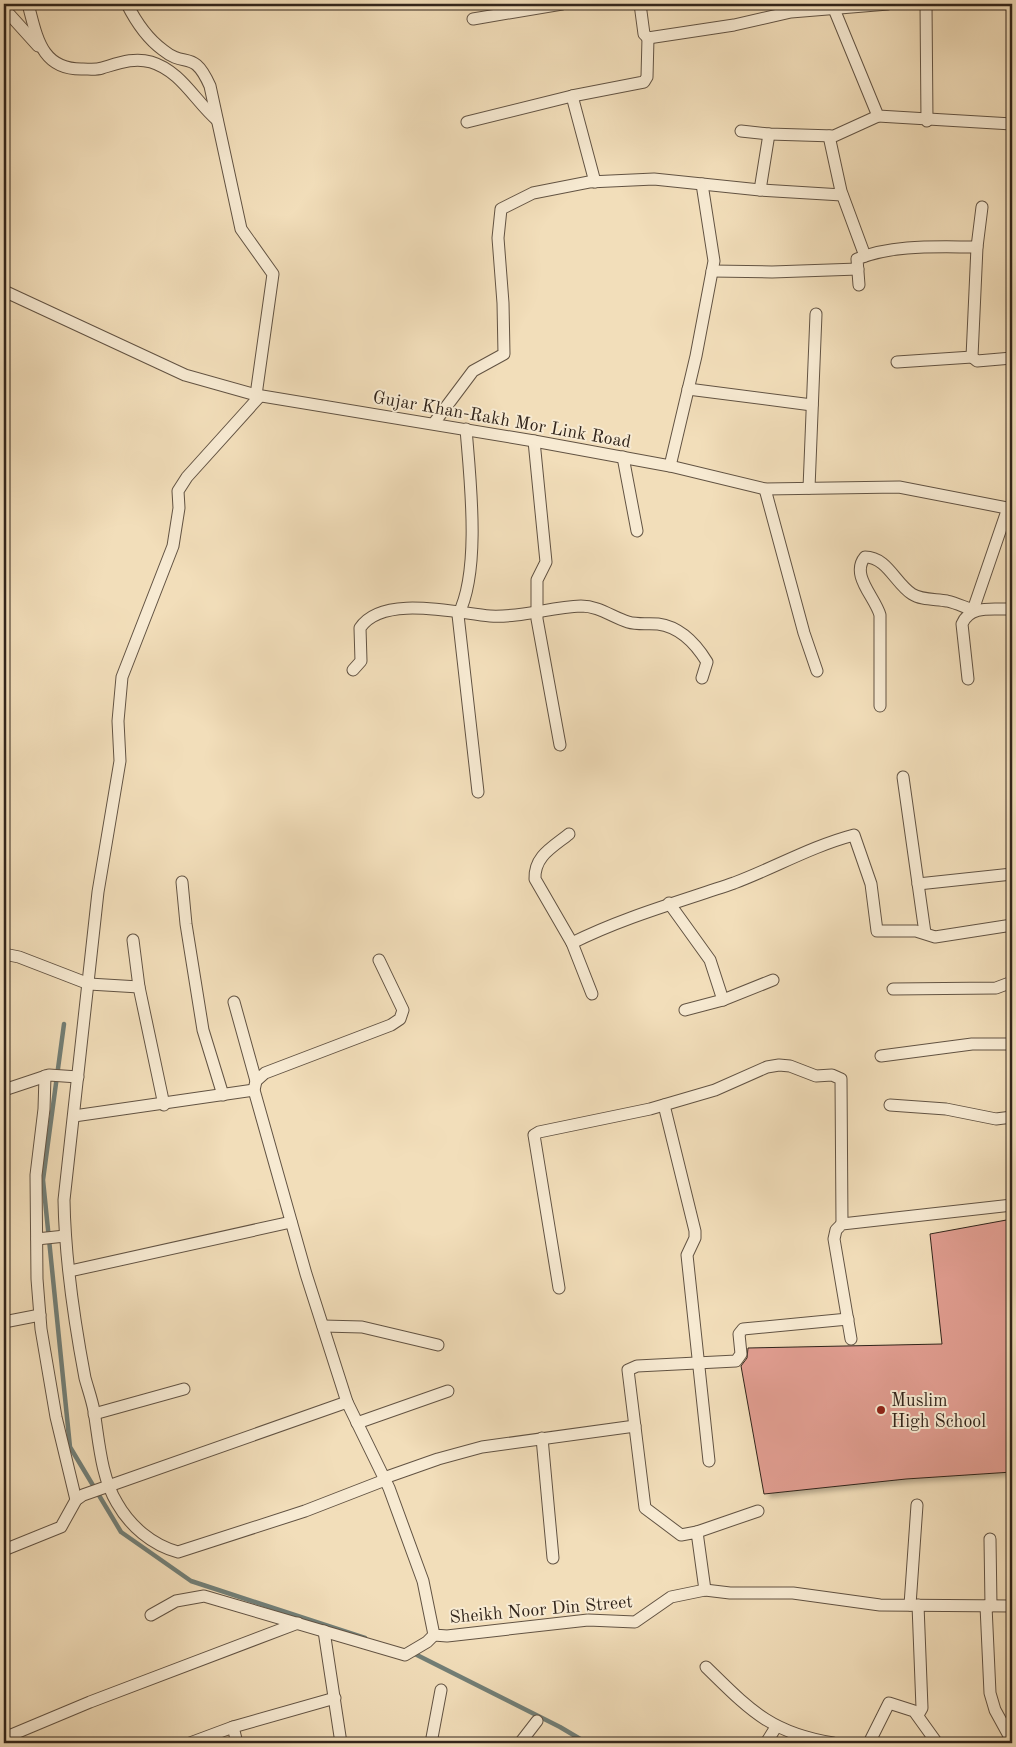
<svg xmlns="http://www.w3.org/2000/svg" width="1016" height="1747" font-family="'Old Standard TT',serif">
<defs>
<filter id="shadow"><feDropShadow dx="5.5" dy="3" stdDeviation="2.5" flood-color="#0004"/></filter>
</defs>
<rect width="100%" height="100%" fill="#f2deba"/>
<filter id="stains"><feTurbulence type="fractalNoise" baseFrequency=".004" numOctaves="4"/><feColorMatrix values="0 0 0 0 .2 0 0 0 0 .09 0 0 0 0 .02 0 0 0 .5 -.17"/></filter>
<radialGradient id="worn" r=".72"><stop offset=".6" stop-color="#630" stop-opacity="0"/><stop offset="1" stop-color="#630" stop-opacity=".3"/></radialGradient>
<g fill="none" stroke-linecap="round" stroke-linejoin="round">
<!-- stream -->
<g stroke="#727f77" stroke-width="4.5">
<path d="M64,1024L43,1180L70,1447L121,1532L191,1581L365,1638"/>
<path d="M413,1653L560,1727L587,1743"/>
</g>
</g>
<!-- building -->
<path fill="#e09d90" stroke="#32251b" filter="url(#shadow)" d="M1012,1219V1472L906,1479L764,1494L741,1366L747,1358L748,1348L942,1344L930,1234Z"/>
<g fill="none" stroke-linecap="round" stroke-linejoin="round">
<!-- minor casing -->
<g stroke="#625343" stroke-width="13">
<g id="minor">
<path d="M28,4C37,37 41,70 83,69C89,69 96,70 102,68C119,63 134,57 151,62C181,71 195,101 217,120"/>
<path d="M127,4C135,20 148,39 163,50C186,69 193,48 210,86L241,229L273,274L256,395"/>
<path d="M640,4L644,34L648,38L734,25L791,12L888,4"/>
<path d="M926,4L927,121"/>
<path d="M834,9L878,116L1012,124"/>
<path d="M4,13L10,15L38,46"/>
<path d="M473,19L562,4"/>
<path d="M572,96L595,182"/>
<path d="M467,122L572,96L644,82L647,77L648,38"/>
<path d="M741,131L769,134L834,136L878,116"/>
<path d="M829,136L841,191L865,256"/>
<path d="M760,190L769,134"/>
<path d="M982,207L977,247L972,357L977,361L1012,358"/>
<path d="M712,271L772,272L858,269"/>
<path d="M859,285L857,259C893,244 938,247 977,247"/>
<path d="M4,291L185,375L256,395L534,441L670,466L765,489L899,487L1012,509"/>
<path d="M897,362L972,357"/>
<path d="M688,389L812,405"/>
<path d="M260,396L187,477L178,491L179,508L173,546L122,677L118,721L120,761L98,892L64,1200C65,1259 74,1320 85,1378C88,1389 92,1400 94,1411C99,1441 101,1477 117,1503C130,1526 152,1545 178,1552L305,1511L385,1480"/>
<path d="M434,423L473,371L504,354L503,303L498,238L501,209L533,193L589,182L654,179L760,190L842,195"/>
<path d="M466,429C470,479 481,571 458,615L478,792"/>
<path d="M534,441L546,562L537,580V619L560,745"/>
<path d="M623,457L637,531"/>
<path d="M670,466L696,356L714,261L702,184"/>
<path d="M809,488L816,314"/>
<path d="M765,489L804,633L817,671"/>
<path d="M353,670L361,661L360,628C382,594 456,613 490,616C520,618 551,607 581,606C599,606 612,617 628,622C638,625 648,623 658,624C681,627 696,644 707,662L702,678"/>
<path d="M968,679L962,624C970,604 994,610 1012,609"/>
<path d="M880,706V615C875,597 850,575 865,557C887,557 895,583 912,594C921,600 936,599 947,601C956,603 964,607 973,610L1008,508"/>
<path d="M903,777L925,933"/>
<path d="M569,834C553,847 534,856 535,879L572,943L592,994"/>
<path d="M182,882L186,924L203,1030L223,1095"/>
<path d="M918,884L1012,874"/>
<path d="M669,903L710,960L723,1000"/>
<path d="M133,940L139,987L164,1105"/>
<path d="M572,943C624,917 679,902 734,883C774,868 812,846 854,835L871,884L877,931H916L935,937L1012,925"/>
<path d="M4,954L19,957L89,984L139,987"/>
<path d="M893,989L996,988L1012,982"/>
<path d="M234,1002L256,1081L254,1090L306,1274L347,1402L389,1488L423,1581L434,1635L447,1636L588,1620L635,1622L671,1597L705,1590L730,1593H793L880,1605L1012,1606"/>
<path d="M685,1010L723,1000L773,980"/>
<path d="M881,1056L972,1044H1012"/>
<path d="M45,1076L44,1109L36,1175L37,1279L41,1329L56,1417L76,1500"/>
<path d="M256,1081L265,1073L391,1025L400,1019L403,1010L379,960"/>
<path d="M4,1090L49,1075L78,1077"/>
<path d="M664,1105L695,1231V1238L687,1255L709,1461"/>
<path d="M890,1105L946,1109L996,1119L1012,1117"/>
<path d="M74,1116L254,1090"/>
<path d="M37,1239L65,1236"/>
<path d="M70,1271L291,1222"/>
<path d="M559,1288L534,1135L539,1132L650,1109L715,1090L767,1067L779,1065L790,1066L816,1076L832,1075L841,1079L842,1224"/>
<path d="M4,1322L40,1315"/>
<path d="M323,1326L362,1327L438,1345"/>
<path d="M851,1339L834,1239L836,1230L842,1224L1012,1205"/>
<path d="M94,1414L184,1389"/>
<path d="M357,1423L448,1391"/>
<path d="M542,1438L553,1558"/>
<path d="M384,1478L438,1459L482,1447L635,1426"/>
<path d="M697,1532L758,1511"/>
<path d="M990,1539L991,1606"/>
<path d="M4,1550L61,1527L76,1500L83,1495L347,1402"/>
<path d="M705,1590L697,1532L681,1535L645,1508L628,1370L637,1366L736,1361L741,1354L739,1334L743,1329L848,1319"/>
<path d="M910,1605L917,1505"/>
<path d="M986,1606L990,1693L995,1710L1012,1741"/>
<path d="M151,1615L176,1601L204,1596L405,1655L427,1642L434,1635"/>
<path d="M324,1631L341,1743"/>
<path d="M706,1667C749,1709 770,1733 833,1743"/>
<path d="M918,1715L922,1708L918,1605"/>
<path d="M233,1727L237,1743"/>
<path d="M4,1738L90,1702L298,1623"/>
<path d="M190,1743L233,1727L335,1698"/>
<path d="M431,1743L441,1690"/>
<path d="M520,1743L537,1721"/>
<path d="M766,1743L776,1727"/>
<path d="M869,1743L889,1703L914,1711L937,1743"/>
</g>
</g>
<!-- minor -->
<use href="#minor" stroke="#f7ead2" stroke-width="11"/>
</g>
<!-- markers -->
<circle fill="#8f2418" stroke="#f7ead2" stroke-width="2" cx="881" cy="1410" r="5"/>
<g text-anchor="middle" stroke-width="4" stroke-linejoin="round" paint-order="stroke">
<!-- street labels -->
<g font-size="18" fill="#32251b" stroke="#f7ead2">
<text transform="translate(502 419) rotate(10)" y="6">Gujar Khan-Rakh Mor Link Road</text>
<text transform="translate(541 1609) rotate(-5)" y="6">Sheikh Noor Din Street</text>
</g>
<!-- poi labels -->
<g font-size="18" fill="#32251b" stroke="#f7ead2" text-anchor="start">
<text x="891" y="1406">Muslim<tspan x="891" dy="21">High School</tspan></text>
</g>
</g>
<!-- margin -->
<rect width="1016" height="1747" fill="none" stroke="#f2deba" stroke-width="20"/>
<rect x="5" y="5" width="1006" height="1737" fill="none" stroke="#32251b" stroke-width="2.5"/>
<rect x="10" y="10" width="996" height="1727" fill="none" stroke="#32251b"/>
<rect width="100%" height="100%" filter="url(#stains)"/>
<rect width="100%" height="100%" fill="url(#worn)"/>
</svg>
